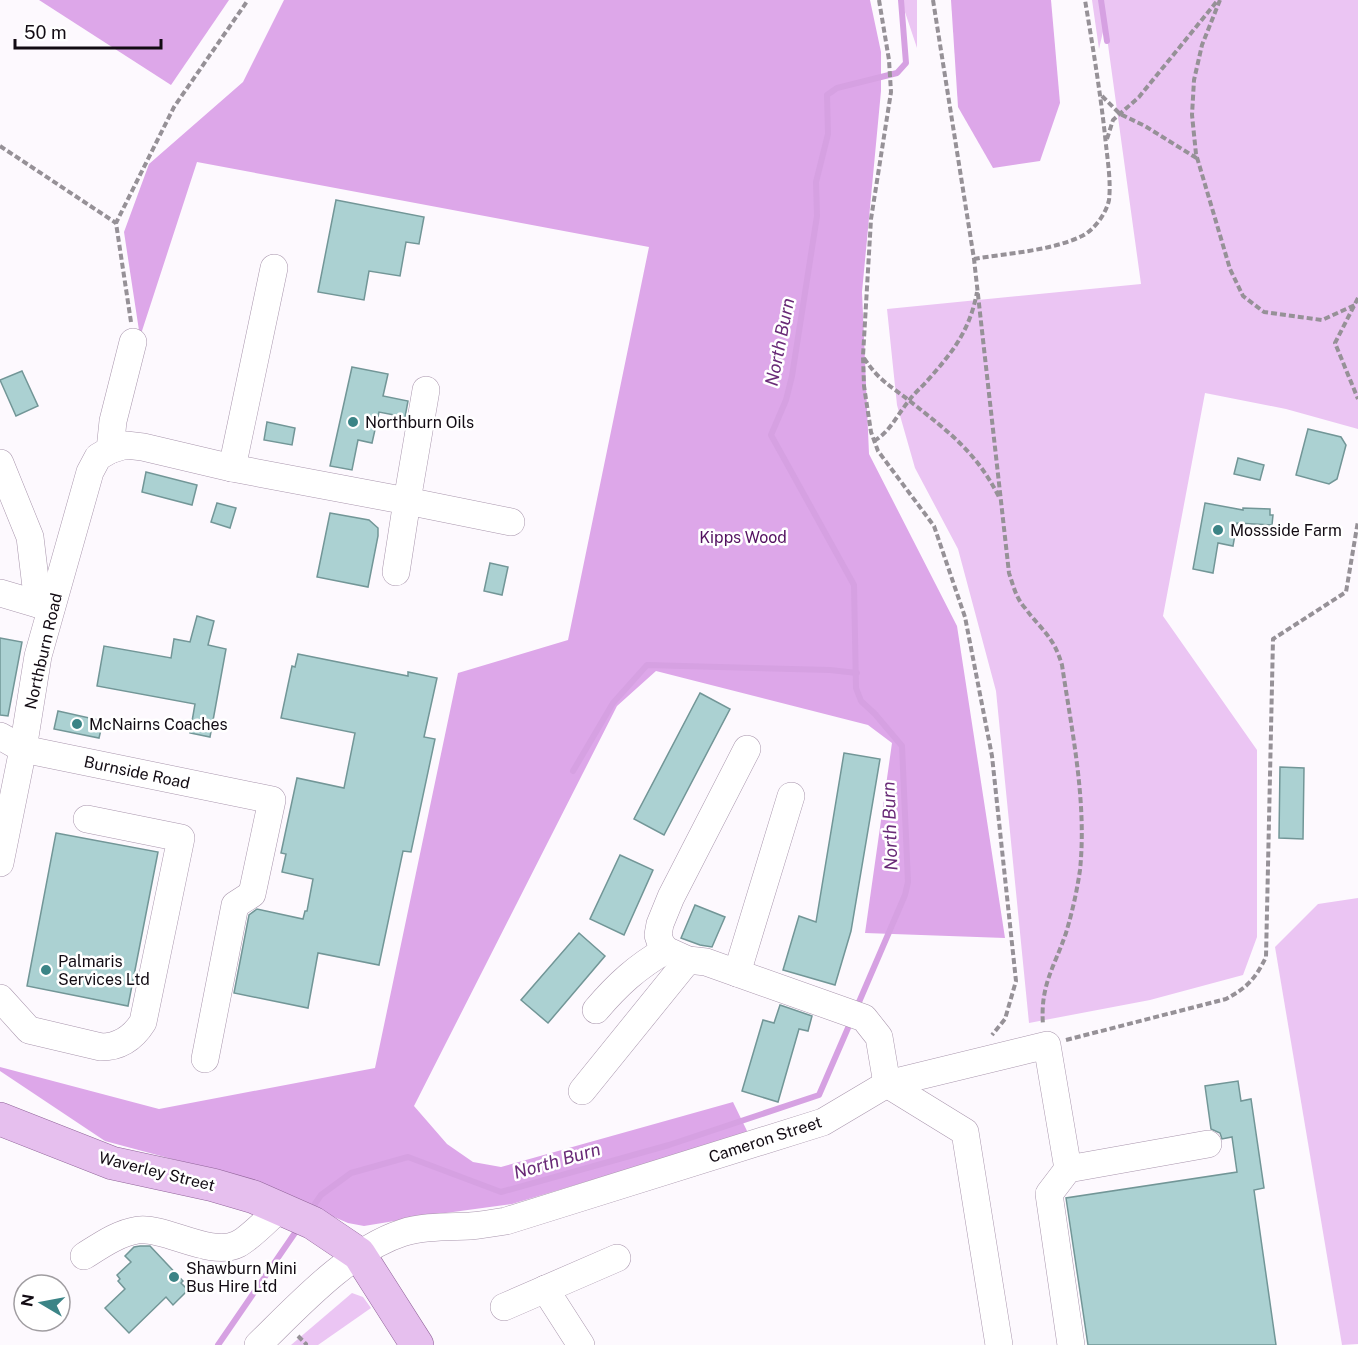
<svg xmlns="http://www.w3.org/2000/svg" width="1358" height="1345" font-family="'Public Sans',sans-serif">
<rect width="100%" height="100%" fill="#fdf9fe"/>
<!-- green -->
<g fill="#ebc5f3">
<path d="M901,0H917V48Z"/>
<path d="M1092,0H1358V429L1286,409L1205,393L1163,616L1257,750V937L1243,975L1150,1000L1029,1023L996,691L958,549L915,468L897,405L887,309L1141,284L1105,23L1099,49Z"/>
<path d="M1358,898V1344L1342,1345L1275,947L1318,904Z"/>
<path d="M352,1293L363,1297L371,1308L318,1345H291Z"/>
</g>
<!-- forest -->
<g fill="#dda7e9">
<path d="M39,0H229L171,85Z"/>
<path d="M284,0H870L881,52V91L862,292L869,454L957,626L1005,938L865,933L892,743L868,725L656,671L617,706L414,1106L447,1144L473,1162L501,1167L733,1102L748,1133L512,1204L431,1215L364,1226L348,1223L243,1178L105,1141L0,1071V1067L159,1109L375,1068L458,673L568,640L649,247L197,162L140,337L124,232L149,164L243,82Z"/>
<path d="M951,0H1051L1060,103L1040,161L993,168L958,107Z"/>
</g>
<g fill="none" stroke-linecap="round" stroke-linejoin="round">
<!-- stream -->
<g stroke="#d6a1e2" stroke-width="6">
<path d="M1101,0L1107,41"/>
<path d="M573,771L613,703L647,665L830,670L857,673"/>
<path d="M856,1009L905,895L908,882L902,746L875,714L861,701L856,688L854,585L771,435L786,400L792,376L817,216L816,182L828,134L827,95L837,88L897,73L906,63L901,0"/>
<path d="M310,1211L321,1195L351,1173L408,1157L501,1192L669,1145L819,1095L851,1021"/>
<path d="M218,1345L299,1227"/>
</g>
</g>
<!-- building -->
<g fill="#abd1d2" stroke="#729697" stroke-width="1.5">
<path d="M336,200L424,217L419,244L406,242L400,276L369,271L364,300L318,292Z"/>
<path d="M352,367L388,374L383,396L408,401L405,417L379,412L372,443L358,440L352,470L330,466Z"/>
<path d="M22,371L38,406L16,416L0,380Z"/>
<path d="M267,422L295,428L292,445L264,440Z"/>
<path d="M1308,429L1341,437L1346,445L1337,479L1329,484L1296,475Z"/>
<path d="M1238,458L1264,465L1260,480L1234,474Z"/>
<path d="M146,472L197,485L192,505L142,492Z"/>
<path d="M217,503L236,508L230,528L211,522Z"/>
<path d="M1205,503L1243,510V508L1270,509V515H1273L1272,525L1237,523L1233,546L1218,543L1213,573L1193,569Z"/>
<path d="M330,513L369,520L378,528V536L368,587L317,577Z"/>
<path d="M490,563L508,567L502,595L484,591Z"/>
<path d="M197,616L214,621L208,645L226,649L210,737L190,733L195,704L97,686L104,646L171,658L174,639L190,642Z"/>
<path d="M0,638L22,642L8,716L0,715Z"/>
<path d="M298,654L408,676V672L437,678L424,737L435,739L411,852L403,851L379,965L318,953L308,1008L234,993L249,915L257,909L303,919L305,911H307L313,879L282,872L286,854L281,853L297,778L344,788L355,733L281,718L292,666L295,667Z"/>
<path d="M700,693L730,709L664,835L634,819Z"/>
<path d="M58,711L103,721L99,738L54,729Z"/>
<path d="M844,753L880,759L851,931L835,985L783,970L799,916L816,922Z"/>
<path d="M1280,767L1304,768L1303,839L1279,838Z"/>
<path d="M56,833L158,852L128,1006L27,986Z"/>
<path d="M620,855L653,870L624,935L590,919Z"/>
<path d="M695,905L725,917L712,947L700,945L681,938Z"/>
<path d="M579,933L605,956L548,1023L521,1000Z"/>
<path d="M780,1005L812,1016L808,1031L799,1029L778,1102L742,1091L763,1020L774,1023Z"/>
<path d="M1238,1081L1241,1101L1251,1099L1264,1188L1254,1190L1276,1345H1088L1066,1198L1237,1172L1232,1137L1222,1139L1220,1133L1211,1129L1205,1086Z"/>
<path d="M140,1246H150L183,1281L181,1283L188,1290L173,1305L166,1297L129,1333L105,1308L125,1289L118,1281L120,1279L117,1275L131,1262L125,1256L134,1247Z"/>
</g>
<g fill="none" stroke-linecap="round" stroke-linejoin="round">
<!-- minor casing -->
<g stroke="#a996ad" stroke-width="28">
<g id="minor">
<path d="M426,390L407,501L511,522"/>
<path d="M110,450L126,445L143,447L232,468L407,501L396,572"/>
<path d="M0,463L30,537L38,604"/>
<path d="M232,468L274,268"/>
<path d="M0,593L51,608"/>
<path d="M0,736L23,749L272,800L252,894L235,905L205,1059"/>
<path d="M747,749L671,897L660,924L658,935L661,944L666,950L688,960L706,962L864,1018L879,1037L887,1084L965,1132L999,1345"/>
<path d="M0,863L23,749L38,656L90,472L98,457L110,450L113,421L133,342"/>
<path d="M737,973L791,796"/>
<path d="M0,998L29,1030L101,1047C119,1047 133,1038 143,1022L181,838L87,819"/>
<path d="M596,1010C618,984 637,967 666,950"/>
<path d="M582,1091L688,960"/>
<path d="M84,1256C100,1246 118,1233 138,1230C164,1226 211,1258 238,1244C250,1238 269,1218 280,1208"/>
<path d="M545,1289L581,1345"/>
<path d="M504,1307L617,1258"/>
<path d="M258,1345C297,1307 349,1250 402,1233C424,1226 447,1227 470,1226C482,1225 494,1223 506,1221L823,1122L887,1084L1047,1045L1068,1169"/>
<path d="M1071,1345L1049,1194L1068,1169L1208,1144"/>
</g>
</g>
<!-- major casing -->
<g stroke="#91659a" stroke-width="34">
<path id="major" d="M0,1119L112,1163L213,1185L254,1197L313,1223L359,1254L417,1345"/>
</g>
<!-- path -->
<g stroke="#969197" stroke-width="4" stroke-dasharray="6 3" stroke-linecap="butt">
<path d="M879,0L889,60L891,92L871,219L863,356L864,386L871,432L878,451L934,526L965,617L992,756L1016,981L1005,1019L992,1035"/>
<path d="M933,0L974,259L1009,573C1013,585 1016,598 1025,608C1042,631 1053,635 1062,665C1072,732 1087,802 1080,870C1077,891 1072,913 1066,933C1054,968 1040,985 1043,1025"/>
<path d="M1220,0L1202,45L1194,80L1192,115L1196,154L1230,269L1243,296L1264,312L1322,320L1355,305"/>
<path d="M1102,96L1120,114L1145,126L1198,159"/>
<path d="M1107,139L1113,120L1139,97L1218,0"/>
<path d="M0,146L116,223"/>
<path d="M974,259C1008,253 1051,251 1082,236C1094,230 1106,214 1109,200C1111,183 1108,163 1106,145C1101,96 1093,48 1085,0"/>
<path d="M1358,298L1335,343L1358,399"/>
<path d="M131,322L116,223L174,107L248,0"/>
<path d="M864,358C879,381 891,386 911,402C949,432 977,453 999,497"/>
<path d="M874,441C890,432 897,415 908,402C913,394 921,388 927,381C953,352 970,330 977,292"/>
<path d="M1066,1040L1226,999C1248,987 1255,979 1266,957L1273,639L1346,592L1358,521"/>
<path d="M298,1336L306,1344L305,1345"/>
</g>
<!-- minor -->
<use href="#minor" stroke="#fff" stroke-width="27"/>
<!-- major -->
<use href="#major" stroke="#e6bfee" stroke-width="33"/>
</g>
<!-- markers -->
<g fill="#3b8486" stroke="#fff" stroke-width="2">
<circle cx="353" cy="422" r="6"/>
<circle cx="1218" cy="530" r="6"/>
<circle cx="77" cy="724" r="6"/>
<circle cx="46" cy="970" r="6"/>
<circle cx="174" cy="1277" r="6"/>
</g>
<g text-anchor="middle" stroke-width="5" stroke-linejoin="round" paint-order="stroke">
<!-- poi labels -->
<g font-size="16" fill="#120b13" stroke="#fff" text-anchor="start">
<text x="365" y="428">Northburn Oils</text>
<text x="1230" y="536">Mossside Farm</text>
<text x="89" y="730">McNairns Coaches</text>
<text x="58" y="967">Palmaris<tspan x="58" dy="18">Services Ltd</tspan></text>
<text x="186" y="1274">Shawburn Mini<tspan x="186" dy="18">Bus Hire Ltd</tspan></text>
</g>
<!-- park labels -->
<g font-size="16" fill="#531160" stroke="#fff">
<text x="743" y="543">Kipps Wood</text>
</g>
<!-- street labels -->
<g font-size="16" fill="#120b13" stroke="#fff">
<text transform="translate(43 651) rotate(-77)" y="6">Northburn Road</text>
<text transform="translate(137 772) rotate(12)" y="6">Burnside Road</text>
<text transform="translate(765 1139) rotate(-18)" y="6">Cameron Street</text>
<text transform="translate(157 1171) rotate(14)" y="6">Waverley Street</text>
</g>
<!-- water labels -->
<g font-size="18" font-style="italic" fill="#692a77" stroke="#fff">
<text transform="translate(780 342) rotate(-79)" y="6">North Burn</text>
<text transform="translate(890 826) rotate(-92)" y="6">North Burn</text>
<text transform="translate(557 1161) rotate(-16)" y="6">North Burn</text>
</g>
</g>
<!-- north arrow -->
<g transform="translate(42 1303) rotate(280)"><circle r="28" fill="#ffffff" stroke="#a09da1" stroke-width="1.5"/>
<path d="M0-4.5L10 22L0 15L-10 22Z" fill="#3b8486"/>
<text y="-9" font-size="16" font-weight="bold" text-anchor="middle" fill="#120b13">N</text>
</g>
<!-- scale -->
<path d="M15 39v9h146v-9" fill="none" stroke="#120b13" stroke-width="3"/>
<text x="24" y="39" font-size="18" fill="#120b13" stroke="#ffffff" stroke-width="4.5" paint-order="stroke">50 m</text>
</svg>
